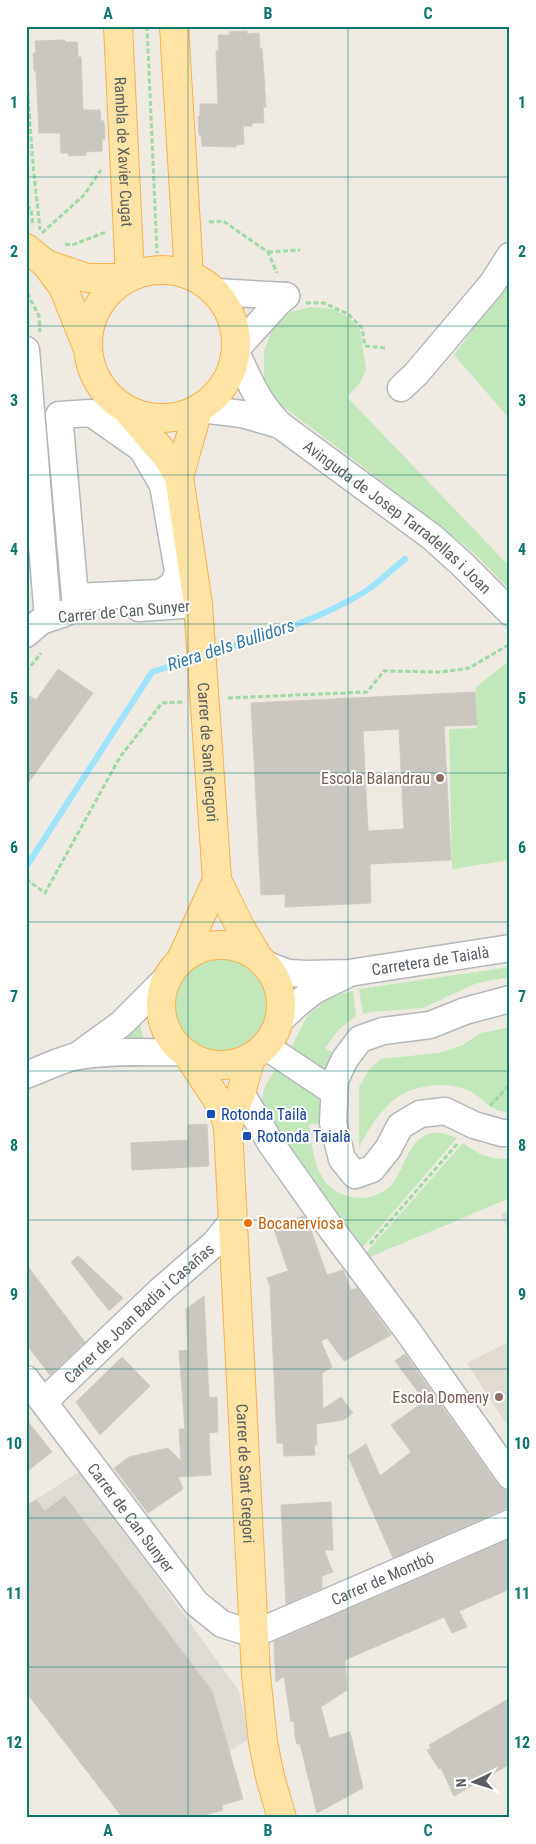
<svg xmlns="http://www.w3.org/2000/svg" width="536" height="1844" font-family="'Roboto Condensed',sans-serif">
<rect width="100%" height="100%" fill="#eee9e1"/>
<!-- industrial -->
<path fill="#dedbd5" d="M80,1471L239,1691L249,1739L125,1818L26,1506Z"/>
<!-- education -->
<g fill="#e0dad1">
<path d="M510,1210V1234L501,1214Z"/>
<path d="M510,1341V1430L467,1363Z"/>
</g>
<!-- green -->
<g fill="#c2e7bb">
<path d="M510,279V419L454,355Z"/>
<path d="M310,307L334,309L349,318L360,329L366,369L360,383L347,397L510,567V590L474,553L349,456L274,400L264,379V351L273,328L291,312Z"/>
<path d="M510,660V860L452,869L449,729L477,728L476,687Z"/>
<circle cx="222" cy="1005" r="49"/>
<path d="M510,967V977L477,983L423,1008L370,1012L363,1014L359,989Z"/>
<path d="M353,991L356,1016L339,1029L325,1048L337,1056L328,1071L321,1074L287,1056L307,1016L329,998Z"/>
<path d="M138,1016L145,1045L120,1046L116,1034Z"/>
<path d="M510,1027V1111C493,1115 484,1098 470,1091C457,1085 442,1084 428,1086C392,1091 376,1116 359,1147V1087L369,1070L381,1059L438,1053L461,1046L481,1033Z"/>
<path d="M275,1070L315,1094L319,1100L322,1123L309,1125C314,1160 317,1195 360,1198C371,1199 386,1192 393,1183C404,1169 406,1149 421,1138C433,1129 445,1133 457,1138L362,1248L264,1113C259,1095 265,1085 275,1070Z"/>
<path d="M463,1143C476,1154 492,1160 510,1159V1198L370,1257L366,1253Z"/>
</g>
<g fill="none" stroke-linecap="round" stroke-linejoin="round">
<!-- stream -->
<g stroke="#9fe4ff" stroke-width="6">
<path d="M208,654C262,637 317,621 366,591C380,582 392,569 405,559"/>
<path d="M26,867L152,672L196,658"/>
</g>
</g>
<!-- building -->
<g fill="#cac6c0" stroke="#d3c9bf" fill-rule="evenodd">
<path d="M247,31V34L259,33L260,49L262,48L266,107H263L264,123H252V126H243L244,144L236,145V147L202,146L201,135H199L198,116H200V104H218L216,51L219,50L218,35H230L229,32Z"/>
<path d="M65,40V42H77L78,57H81L83,110H100L101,121H104L105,139H102V151L86,152V155L69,156L68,153H61L60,133H39L36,71H34L33,53H36L35,41Z"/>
<path d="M58,669L93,693L26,786V694L36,700Z"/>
<path d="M475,692L477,725L444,726L451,860L370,864L371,903L285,907V894L261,895L251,703ZM399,729L404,829L368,831L363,731Z"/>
<path d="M207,1124L209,1166L132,1170L131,1143L188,1140V1125Z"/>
<path d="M304,1216L308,1222L327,1275L343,1270L351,1290L357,1288L391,1335L344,1361L327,1338L321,1341L332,1367L322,1373L323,1409L341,1397L353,1413L343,1420L316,1424L317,1445H314L315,1455L284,1456L283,1443H277L270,1286L267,1278L288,1271L273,1226Z"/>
<path d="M78,1256L123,1298L109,1311L71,1262Z"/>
<path d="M26,1264L85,1342L50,1375L26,1344Z"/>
<path d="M204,1296L209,1398L217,1397L218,1432L209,1433L211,1475L178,1477L183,1489L148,1513L114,1468L129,1457L168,1448L181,1461L179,1429H185L179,1351L188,1350L186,1309Z"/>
<path d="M405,1354L498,1485L510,1492V1508L504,1509L393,1558L348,1456L366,1444L380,1476L411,1452L391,1425L425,1401L395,1361Z"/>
<path d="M122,1357L150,1386L100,1435L76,1402Z"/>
<path d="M26,1419L52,1452L26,1472Z"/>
<path d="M65,1496L212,1691L243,1799L222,1805L223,1810L194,1818H123L26,1692V1506L36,1500L45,1511Z"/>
<path d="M331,1502L333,1550H324L333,1572L322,1576V1588L286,1604L281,1505Z"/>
<path d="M510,1539V1589L459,1611L467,1627L452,1633L444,1617L345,1660L347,1690L321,1707L329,1738L350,1732L363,1788L317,1813L300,1744H297L295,1736L294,1721L291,1722L284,1676L276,1682L274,1644L275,1641Z"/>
<path d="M510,1698V1764L454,1796L441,1768L439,1769L427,1750L431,1748L429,1745Z"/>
</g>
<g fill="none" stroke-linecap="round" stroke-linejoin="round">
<!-- minor casing -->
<g stroke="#b4b8bc" stroke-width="29">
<g id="minor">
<path d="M216,292L286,296"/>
<path d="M236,349L278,303L286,296"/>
<path d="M26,350L48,618"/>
<path id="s1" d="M236,352C248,379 259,404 280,425L432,537L463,565L510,612"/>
<path d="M401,388L416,374L492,284L510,256"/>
<path d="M201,409L242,414L280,425"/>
<path d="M91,413L142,449L163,485L178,571L174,584L161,593L75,597L59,415Z"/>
<path d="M139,608L198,604"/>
<path d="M26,634L41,621L65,613"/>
<path id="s2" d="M265,964L288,973L308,974L349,973L510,948"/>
<path d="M510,999L465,1011L430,1025L383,1031L360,1039L345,1059L335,1080L333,1123L342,1159L355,1175L372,1169L388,1149L400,1126L420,1114L445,1111L474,1125L502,1133H510"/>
<path d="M279,1021L297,1004L315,990L344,976"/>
<path d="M265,1046L334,1092"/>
<path d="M77,1056L121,1024L169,976"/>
<path d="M26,1075C43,1069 61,1059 78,1056C113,1050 148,1053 183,1052"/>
<path d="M241,1093L272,1145L330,1227L407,1330L510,1476"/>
<path id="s3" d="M26,1379L196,1603L222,1624L254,1634L510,1523"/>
<path id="s4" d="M45,1403L55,1391L161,1290L215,1243L232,1222"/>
</g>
</g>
<!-- major casing -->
<g stroke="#faaf4d" stroke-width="30">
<g id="major">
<path id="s5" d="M118,26L130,277"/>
<path d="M174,26L189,275"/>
<path d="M26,248L46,264L63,287L88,349"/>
<path d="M46,264L87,278H127"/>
<circle cx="162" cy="344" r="74"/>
<path id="s6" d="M127,410L168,458L179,477L198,604L217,880L239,925L258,957"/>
<path d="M179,477L198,410"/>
<circle cx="221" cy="1005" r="60"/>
<path d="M181,960L217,880"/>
<path id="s7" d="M188,1055L222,1107L228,1126L256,1675L263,1742L270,1777L282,1818"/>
<path d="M228,1126L241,1093L251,1057"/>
</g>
</g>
<!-- path -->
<g stroke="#9ddaa4" stroke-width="3" stroke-dasharray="5 2.5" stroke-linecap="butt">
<path d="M147,26L157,253"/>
<path d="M26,69L33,165L40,230"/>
<path d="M26,206L31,209L33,226"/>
<path d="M209,222L223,221L268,252L277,273"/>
<path d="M42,233L84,195L101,170"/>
<path d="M65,244L72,245L106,232"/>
<path d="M268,252L300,250"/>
<path d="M26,286V291L39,316L40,332"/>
<path d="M306,303H324L348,314L362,328L365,346L386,348"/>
<path d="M509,505L510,504"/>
<path d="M26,672L41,653"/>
<path d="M228,698L367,692L384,671L441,672L469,668L510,644"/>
<path d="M26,879L45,893L120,757L162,703L182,702"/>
<path d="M490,1106L510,1084"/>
<path d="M370,1244L458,1143"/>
</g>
<!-- minor -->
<use href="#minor" stroke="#fff" stroke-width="26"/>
<!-- major -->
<use href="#major" stroke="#ffe3a4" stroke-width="28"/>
</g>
<!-- grid -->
<path fill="none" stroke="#0f766e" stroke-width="1" stroke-opacity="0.55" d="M188,26V1818M348,26V1818M26,177H510M26,326H510M26,475H510M26,624H510M26,773H510M26,922H510M26,1071H510M26,1220H510M26,1369H510M26,1518H510M26,1667H510"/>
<!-- markers -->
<g fill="#8d6e63" stroke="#fff" stroke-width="2">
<circle cx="440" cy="778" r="5"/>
<circle cx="499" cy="1397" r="5"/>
</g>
<g fill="#1a4fb4" stroke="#fff" stroke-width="2">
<rect x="206" y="1109" width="10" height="10" rx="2.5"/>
<rect x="242" y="1131" width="10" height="10" rx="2.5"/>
</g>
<circle fill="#e8710a" stroke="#fff" stroke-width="2" cx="248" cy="1223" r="5"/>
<g text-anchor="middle" stroke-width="4" stroke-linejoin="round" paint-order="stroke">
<!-- street labels -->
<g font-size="16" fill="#595f63" stroke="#fff">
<text dy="6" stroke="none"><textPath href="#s5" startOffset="126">Rambla de Xavier Cugat</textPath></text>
<text dy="6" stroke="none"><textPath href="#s1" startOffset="235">Avinguda de Josep Tarradellas i Joan</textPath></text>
<text transform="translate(124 611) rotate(-5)" y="6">Carrer de Can Sunyer</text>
<text dy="6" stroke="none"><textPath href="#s6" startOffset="362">Carrer de Sant Gregori</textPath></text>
<text dy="6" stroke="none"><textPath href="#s2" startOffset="168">Carretera de Taialà</textPath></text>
<text dy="6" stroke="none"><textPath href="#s4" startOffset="130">Carrer de Joan Badia i Casañas</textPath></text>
<text dy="6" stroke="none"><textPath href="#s7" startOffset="430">Carrer de Sant Gregori</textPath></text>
<text dy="6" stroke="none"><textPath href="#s3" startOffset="174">Carrer de Can Sunyer</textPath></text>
<text dy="6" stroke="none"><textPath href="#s3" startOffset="488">Carrer de Montbó</textPath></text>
</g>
<!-- education labels -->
<g font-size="16" fill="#785e54" stroke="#fff" text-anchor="end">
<text x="430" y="784">Escola Balandrau</text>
<text x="489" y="1403">Escola Domeny</text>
</g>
<!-- transit labels -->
<g font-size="16" fill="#164399" stroke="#fff" text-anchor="start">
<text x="221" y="1120">Rotonda Tailà</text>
<text x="257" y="1142">Rotonda Taialà</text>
</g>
<!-- food labels -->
<g font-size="16" fill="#c56008" stroke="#fff" text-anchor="start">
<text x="258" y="1229">Bocanerviosa</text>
</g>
<!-- water labels -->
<g font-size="18" font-style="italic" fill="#337ba5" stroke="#fff">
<text transform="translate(231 645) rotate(-18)" y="6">Riera dels Bullidors</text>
</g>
</g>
<!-- border -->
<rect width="536" height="1844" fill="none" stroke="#ffffff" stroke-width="55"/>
<!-- north arrow -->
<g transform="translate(474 1782) rotate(266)" stroke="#ffffff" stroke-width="4" paint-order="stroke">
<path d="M0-4L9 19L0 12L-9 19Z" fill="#595f63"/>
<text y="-8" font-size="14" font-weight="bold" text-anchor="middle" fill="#595f63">N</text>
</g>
<rect x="28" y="28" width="480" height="1788" fill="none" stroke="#0f766e" stroke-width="2"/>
<g font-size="16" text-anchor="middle" font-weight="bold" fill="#0f766e">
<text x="108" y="19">A</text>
<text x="268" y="19">B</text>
<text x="428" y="19">C</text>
<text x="14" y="108">1</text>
<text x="522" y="108">1</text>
<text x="14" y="257">2</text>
<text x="522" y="257">2</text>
<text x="14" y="406">3</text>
<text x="522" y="406">3</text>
<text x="14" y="555">4</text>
<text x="522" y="555">4</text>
<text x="14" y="704">5</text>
<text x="522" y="704">5</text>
<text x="14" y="853">6</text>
<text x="522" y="853">6</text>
<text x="14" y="1002">7</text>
<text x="522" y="1002">7</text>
<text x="14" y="1151">8</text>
<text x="522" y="1151">8</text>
<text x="14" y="1300">9</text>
<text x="522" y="1300">9</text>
<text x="14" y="1449">10</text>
<text x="522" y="1449">10</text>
<text x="14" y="1599">11</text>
<text x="522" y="1599">11</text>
<text x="14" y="1748">12</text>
<text x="522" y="1748">12</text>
<text x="108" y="1836">A</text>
<text x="268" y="1836">B</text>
<text x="428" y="1836">C</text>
</g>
</svg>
